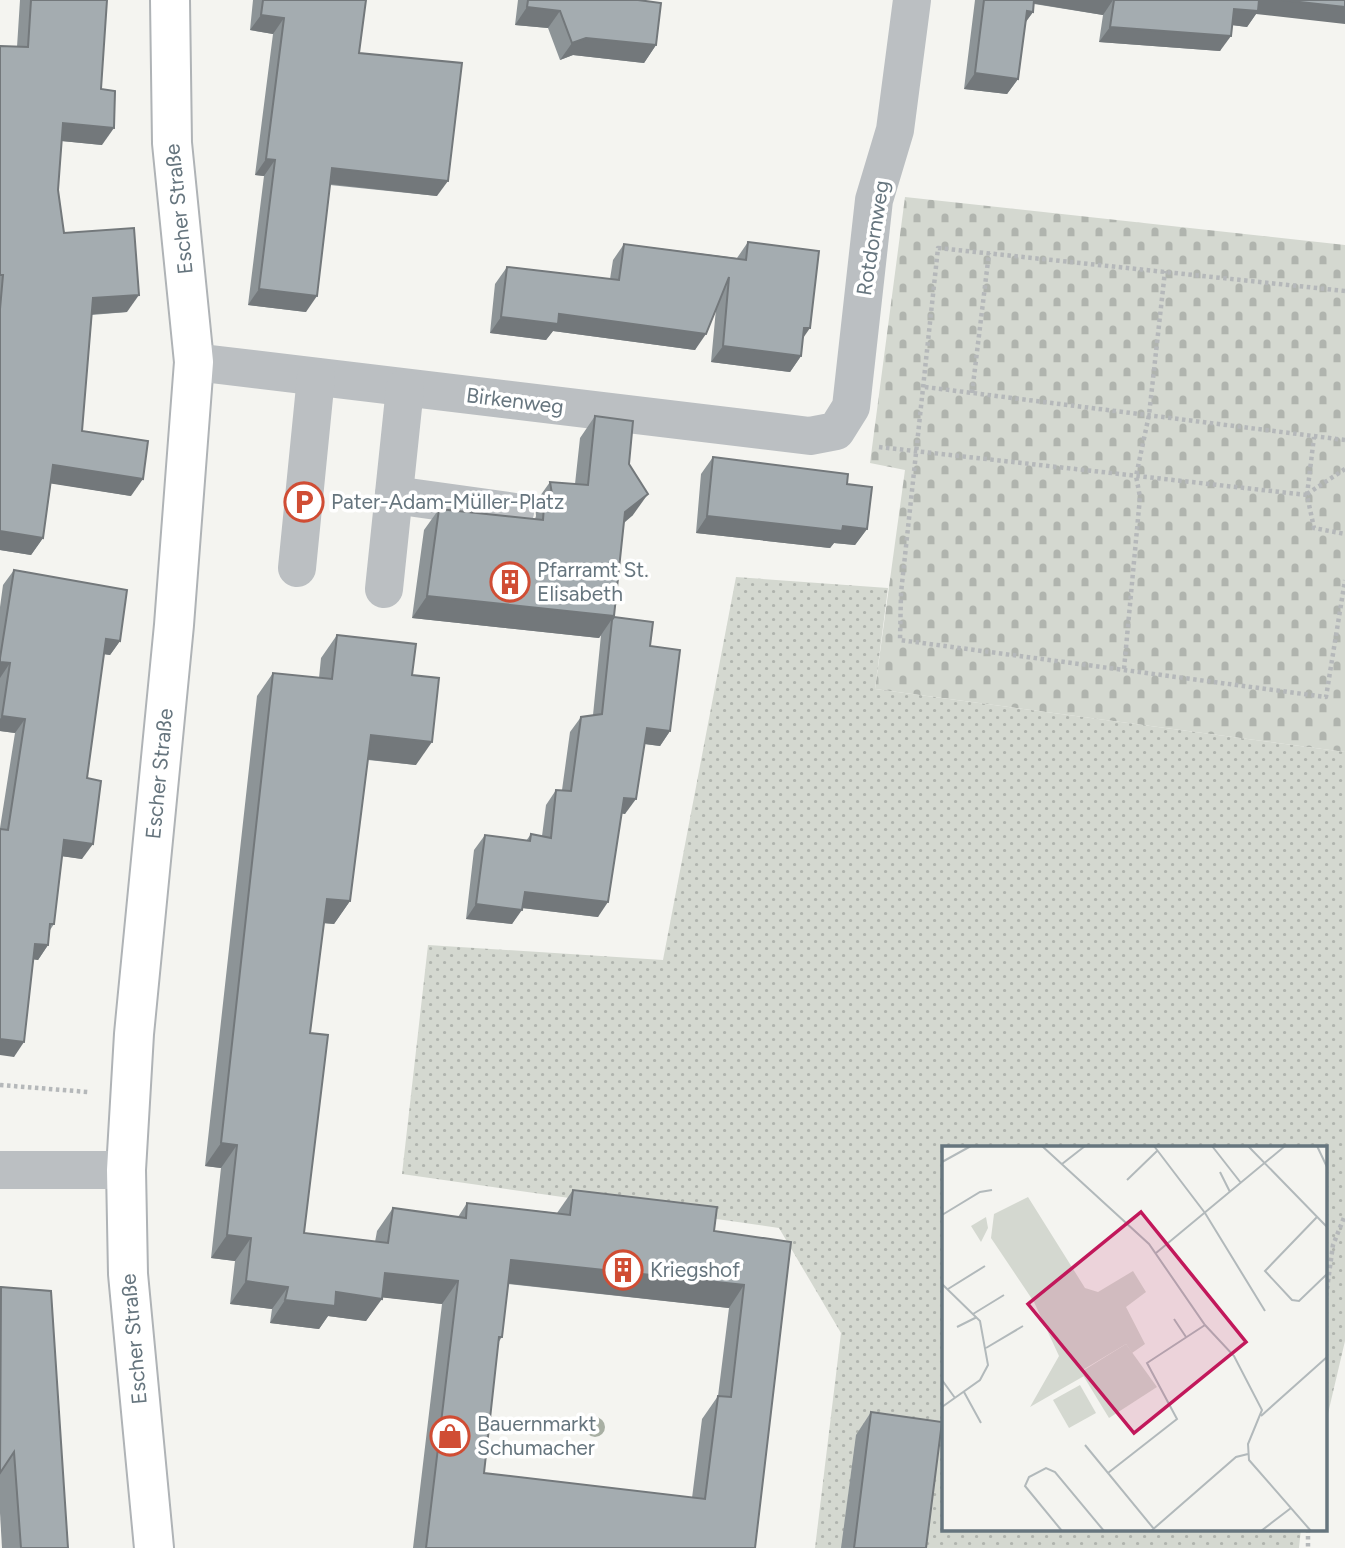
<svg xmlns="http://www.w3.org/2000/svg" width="1345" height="1548" font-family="Figtree,sans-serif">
<defs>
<pattern id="cemetery-stones" width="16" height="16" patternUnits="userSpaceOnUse" patternTransform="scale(1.75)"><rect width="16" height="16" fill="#d4d8d0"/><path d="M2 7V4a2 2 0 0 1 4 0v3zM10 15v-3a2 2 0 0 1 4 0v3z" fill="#b0b4ae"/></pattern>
<pattern id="park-dots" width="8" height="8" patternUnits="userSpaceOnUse" patternTransform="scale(1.75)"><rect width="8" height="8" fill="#d4d8d0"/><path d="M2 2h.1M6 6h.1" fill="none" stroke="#b0b4ae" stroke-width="1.8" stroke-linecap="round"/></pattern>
</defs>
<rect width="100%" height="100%" fill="#f4f4f0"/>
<!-- cemetery -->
<path fill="url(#cemetery-stones)" d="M905,197L1345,245V752L875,689L905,470L870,463Z"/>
<!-- park -->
<path fill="url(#park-dots)" d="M736,577L888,588L875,689L1345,752V1341L1326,1422V1147H944V1529H1301L1299,1548H815L841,1333L779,1228L402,1174L428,945L663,960Z"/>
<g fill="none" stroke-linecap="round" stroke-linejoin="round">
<!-- major casing -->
<g stroke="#afb3b6" stroke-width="42">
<g id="major">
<path id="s1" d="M154,1548L128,1274L126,1170L134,1034L174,625L194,362L172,143L170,0"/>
</g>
</g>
<!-- path -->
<g stroke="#b5b8ba" stroke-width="4.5" stroke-dasharray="3.5 3.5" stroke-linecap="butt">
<path d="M1345,291L938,248L901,593L900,640L1326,697L1345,580"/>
<path d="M925,387L1345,440"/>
<path d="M972,393L989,253"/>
<path d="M879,447L1307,495L1314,528L1345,534"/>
<path d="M1307,494L1345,469"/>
<path d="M1307,495L1314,437"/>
<path d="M1124,669L1140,497L1136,476L1149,415L1165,271"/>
<path d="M0,1085L88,1092"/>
<path d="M1326,1296L1333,1245L1345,1215"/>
<path d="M1308,1529V1548"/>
</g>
<!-- minor -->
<g stroke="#bbbfc2" stroke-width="38">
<path d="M194,362L810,436L836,431L851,407L874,200L895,130L912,0"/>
<path d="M394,495L515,512"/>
<path d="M297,568L316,377"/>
<path d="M384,589L405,388"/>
<path d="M0,1170H126"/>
</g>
<!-- major -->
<use href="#major" stroke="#fff" stroke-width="38"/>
</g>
<!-- trees -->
<circle fill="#a8afa3" cx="595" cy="1427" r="10"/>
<!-- wall -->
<g fill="#8d9497" fill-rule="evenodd">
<path d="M20,0H107L101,89L102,145L62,141L58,190L64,233L127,312L92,315L82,431L131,496L51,483L43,538L31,555L0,550V46L17,47Z"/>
<path d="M253,0H366L359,53L437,196L330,185L306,312L248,305L264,176L255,175L273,34L250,30Z"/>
<path d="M518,0H638L656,45L644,63L573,55L560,60L548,28L515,25Z"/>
<path d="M975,0H1345L1256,14L1247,27L1232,25L1220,51L1099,42L1103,15L1034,4L1033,12L1025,23L1018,79L1007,94L964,89Z"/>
<path d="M748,242L803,337L801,356L790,372L711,362L716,309L695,350L553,331L546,340L490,333L495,284L507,267L610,279L613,260L624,244L737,258Z"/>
<path d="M595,416L629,464L633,515L624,523L614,617L650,646L670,731L660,746L645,744L625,814L621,813L598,917L522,908L512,924L466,919L474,850L485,835L526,841L531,834L542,836L546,805L556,790H562L570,732L581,717L593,715L601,635L599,638L412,618L424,530L439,509L535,519L536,516L535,503L550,482L575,484L580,438Z"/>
<path d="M713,457L847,484L867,529L855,545L834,543L830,548L696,533L701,474Z"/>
<path d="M14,570L120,641L110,655L104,654L87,778L82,859L62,856L54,924L50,930L48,945L38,960L33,959L14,1057L0,828L15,733L0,731V607L3,585Z"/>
<path d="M337,635L412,675L416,765L368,760L350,901L334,924L324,923L310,1033L304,1233L375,1242L377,1231L393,1208L458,1217L467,1203L557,1213L573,1190L714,1231L791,1242L755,1548H413L442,1304L382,1297L366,1321L328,1316L319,1329L270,1323L272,1309L230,1304L235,1261L211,1258L221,1168L205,1166L257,696L273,673L319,678L321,658ZM508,1284L729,1308L718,1396L702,1419L692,1498L484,1473L498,1343L502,1337Z"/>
<path d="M1,1287L68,1548H2L0,1513V1288Z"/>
<path d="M871,1412L926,1548H841L856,1435Z"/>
</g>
<!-- shaded-wall -->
<g fill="#73787b">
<path d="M1027,0H1113L1103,15L1025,2Z"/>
<path d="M1258,0H1282L1345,7V24L1256,14L1247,27L1224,24L1234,9Z"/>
<path d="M527,7L560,11L548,28L515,25Z"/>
<path d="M1027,11L1033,12L1022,27Z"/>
<path d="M261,15L284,18L273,34L250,30Z"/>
<path d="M1110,27L1231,36L1220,51L1099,42Z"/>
<path d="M586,38L656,45L644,63L573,55L560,60L572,43Z"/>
<path d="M975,73L1018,79L1007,94L964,89Z"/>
<path d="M63,123L114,128L102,145L51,140Z"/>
<path d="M266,159L275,160L264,176L255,175Z"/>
<path d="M332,168L448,181L437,196L321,183Z"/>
<path d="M259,289L317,296L306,312L248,305Z"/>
<path d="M139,295L127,312L81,315L93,298Z"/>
<path d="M559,314L706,334L695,350L553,331L546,340L490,333L501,317Z"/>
<path d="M804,328H810L799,344Z"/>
<path d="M723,346L801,356L790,372L711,362Z"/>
<path d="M53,465L143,479L131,496L41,482Z"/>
<path d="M648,494L633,515L610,534L625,512Z"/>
<path d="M707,516L843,526L867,529L855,545L834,543L830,548L696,533Z"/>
<path d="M0,531L43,538L31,555L0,550Z"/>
<path d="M427,596L614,616L599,638L412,618Z"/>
<path d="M106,639L120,641L110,655L96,653Z"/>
<path d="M0,662L10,663L0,678Z"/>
<path d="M2,716L25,719L15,733L0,731V719Z"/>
<path d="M647,728L670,731L660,746L637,743Z"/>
<path d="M371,735L432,742L416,765L355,758Z"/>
<path d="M624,798L636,799L625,814L613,812Z"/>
<path d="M64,840L93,844L82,859L53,855Z"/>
<path d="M525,892L608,902L598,917L514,907Z"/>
<path d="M327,899L350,901L334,924L311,922Z"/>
<path d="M476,904L522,910L512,924L466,919Z"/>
<path d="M35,944L48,945L38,960L25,958Z"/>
<path d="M0,1039L24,1042L14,1057L0,1055Z"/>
<path d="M221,1143L237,1145L221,1168L205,1166Z"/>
<path d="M227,1235L251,1238L235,1261L211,1258Z"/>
<path d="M511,1260L744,1285L729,1308L495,1282Z"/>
<path d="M385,1273L458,1281L442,1304L369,1296Z"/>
<path d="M246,1281L288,1287L272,1309L230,1304Z"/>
<path d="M336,1292L382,1299L366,1321L328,1316L319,1329L270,1323L285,1300Z"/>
</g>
<!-- building -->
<g fill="#a4acb0" stroke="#73787b" stroke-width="2" fill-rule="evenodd">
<path d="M31,0H107L101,89L115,91L114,128L63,123L58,190L64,233L134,228L139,295L93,298L82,431L148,441L143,479L53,465L43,538L0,531V309L3,275H0V46L28,47Z"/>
<path d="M263,0H366L359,53L462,63L448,181L332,168L317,296L259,289L275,160L266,159L284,18L261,15Z"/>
<path d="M528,0H638L661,3L656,45L586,38L572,43L560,11L527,7Z"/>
<path d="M984,0H1034L1033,12L1027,11L1018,79L975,73Z"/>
<path d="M1114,0H1259L1258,11L1234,9L1231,36L1110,27Z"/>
<path d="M1282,0H1345V7Z"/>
<path d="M748,242L819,251L810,328H804L801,356L723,346L729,277L706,334L559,314L558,324L501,317L507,267L619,280L624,244L746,260Z"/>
<path d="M595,416L633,421L629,464L648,494L625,512L614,616L427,596L439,509L543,520L544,506L552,494L550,482L588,485Z"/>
<path d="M713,457L848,474L847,484L872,487L867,529L843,526L842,531L707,516Z"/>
<path d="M14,570L127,590L120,641L106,639L87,778L101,781L93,844L64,840L54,924H50L48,945L35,944L24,1042L0,1039V829L8,830L25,719L2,716L10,663L0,662V658Z"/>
<path d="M614,617L653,622L650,646L680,650L670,731L647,728L636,799L624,798L608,902L525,892L522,910L476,904L485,835L530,841L531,834L551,838L556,790L571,791L581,717L602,714L612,620Z"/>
<path d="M337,635L416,644L412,675L439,678L432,742L371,735L350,901L327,899L310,1033L328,1035L304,1233L388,1243L393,1208L466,1218L467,1203L570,1215L573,1190L717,1207L714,1231L791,1242L755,1548H426L458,1281L385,1273L382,1299L336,1292L335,1306L285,1300L288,1287L246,1281L251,1238L227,1235L237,1145L221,1143L273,673L332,679ZM511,1260L744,1285L731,1397L718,1396L705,1499L484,1473L499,1337H502Z"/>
<path d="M1,1287L51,1291L68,1548H21L14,1452L0,1473Z"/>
<path d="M871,1412L942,1422L926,1548H854Z"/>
</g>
<!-- icons -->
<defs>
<g id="parking-ring" transform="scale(2.0125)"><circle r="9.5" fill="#fff" stroke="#d04d34" stroke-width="1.5"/><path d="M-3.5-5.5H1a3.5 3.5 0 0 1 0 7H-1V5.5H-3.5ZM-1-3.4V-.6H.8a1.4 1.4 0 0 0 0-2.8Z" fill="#d04d34"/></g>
<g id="building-ring" transform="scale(2.0125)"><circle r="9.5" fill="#fff" stroke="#d04d34" stroke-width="1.5"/><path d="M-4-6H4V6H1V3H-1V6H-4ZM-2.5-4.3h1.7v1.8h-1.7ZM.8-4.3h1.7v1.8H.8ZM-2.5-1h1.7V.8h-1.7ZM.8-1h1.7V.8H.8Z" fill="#d04d34"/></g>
<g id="shop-ring" transform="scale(2.0125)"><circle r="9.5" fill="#fff" stroke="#d04d34" stroke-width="1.5"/><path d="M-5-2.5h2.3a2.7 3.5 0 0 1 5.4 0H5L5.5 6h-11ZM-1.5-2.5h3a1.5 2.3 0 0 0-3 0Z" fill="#d04d34"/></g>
</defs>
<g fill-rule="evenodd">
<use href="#parking-ring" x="304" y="502"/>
<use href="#building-ring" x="510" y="582"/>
<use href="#building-ring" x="623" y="1270"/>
<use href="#shop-ring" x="450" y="1436"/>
</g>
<g text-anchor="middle" stroke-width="7" stroke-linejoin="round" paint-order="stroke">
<!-- street labels -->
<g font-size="21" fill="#66757e" stroke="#fff">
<text transform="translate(179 209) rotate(-96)" y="7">Escher Straße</text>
<text transform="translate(873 238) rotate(-81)" y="7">Rotdornweg</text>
<text transform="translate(515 401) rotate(7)" y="7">Birkenweg</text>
<text dy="7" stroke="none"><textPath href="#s1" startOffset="777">Escher Straße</textPath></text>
<text transform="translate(134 1339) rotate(-95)" y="7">Escher Straße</text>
</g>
<!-- poi labels -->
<g font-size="21" fill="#66757e" stroke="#fff" text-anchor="start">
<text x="331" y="509">Pater-Adam-Müller-Platz</text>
<text x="537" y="577">Pfarramt St.<tspan x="537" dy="24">Elisabeth</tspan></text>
<text x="650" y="1277">Kriegshof</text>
<text x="477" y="1431">Bauernmarkt<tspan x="477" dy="24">Schumacher</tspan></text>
</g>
</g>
<!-- overview -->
<g transform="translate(942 1146)">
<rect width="385" height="385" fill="#f4f4f0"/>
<path d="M138,239L154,267L127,282L111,254Z" fill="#d4d8d0"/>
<path d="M184,198L215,241L167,272L139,226Z" fill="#d4d8d0"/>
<path d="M86,51L143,142L156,146L191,125L204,146L184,161L203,198L190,207L184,198L139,225L142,230L88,261L117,210L92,156L49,92L52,68ZM44,71L46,82L39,96L29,80Z" fill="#d4d8d0"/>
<path fill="none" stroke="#b2b9bb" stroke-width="2" d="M100,0L207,98L263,179L292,210L320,264L306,298L307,314L369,385M212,0L263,67L323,165M270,0L299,37M306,0L385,81M375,0L385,21M0,16L29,0M120,18L143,0M278,26L288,46M185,34L215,5M0,69L38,46L50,44M375,71L323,125L350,154L357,155L385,128M214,107L343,0M0,138L38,175L46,219L38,234L0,261M6,143L43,120M31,168L62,149M232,173L244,191M15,181L35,171M44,202L81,180M0,234L13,252M22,246L39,277M319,270L385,211M143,299L212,383M166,327L235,273L205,217L263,179M120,385L83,340L87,331L104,322L113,326L162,385M209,385L294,311L306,308M319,385L349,362"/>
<path fill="#c2185b" fill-opacity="0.15" stroke="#c2185b" stroke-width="3.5" d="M199,66L304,196L192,287L86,158Z"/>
<rect width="385" height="385" fill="none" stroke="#66757e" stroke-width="3.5"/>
</g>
</svg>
